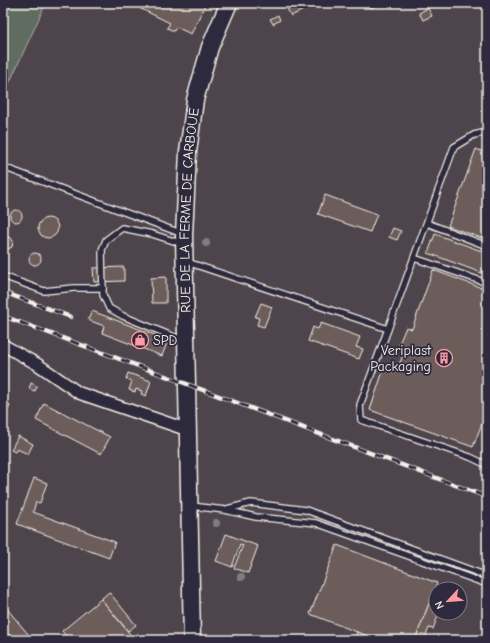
<svg xmlns="http://www.w3.org/2000/svg" width="490" height="643" font-family="'Comic Neue',sans-serif">
<rect width="100%" height="100%" fill="#413946"/>
<filter id="ink" filterUnits="userSpaceOnUse"><feTurbulence type="fractalNoise" baseFrequency=".025" numOctaves="2"/><feDisplacementMap in="SourceGraphic" scale="8" xChannelSelector="R" yChannelSelector="G"/><feConvolveMatrix kernelMatrix="1 2 1 2 8 2 1 2 1" color-interpolation-filters="sRGB"/></filter>
<g filter="url(#ink)">
<!-- built -->
<path fill="#4e444c" fill-rule="evenodd" d="M46,3H487V640H3V83L8,84ZM436,589H460V613H436Z"/>
<!-- green -->
<path fill="#616c61" stroke="#aaaea4" d="M3,3H46L7,88L3,86Z"/>
<!-- building -->
<g fill="#6c5d5a" stroke="#f4f1e8">
<path d="M129,3H206L191,34L176,27L174,31L167,28L170,23Z"/>
<path d="M284,3H318L291,16Z"/>
<path d="M368,3H382L371,8Z"/>
<path d="M428,8L432,16L423,20L419,13Z"/>
<path d="M278,15L280,20L273,24L270,19Z"/>
<path d="M476,149L487,153V240L448,226Z"/>
<path d="M325,195L377,214L370,232L318,214Z"/>
<circle cx="16" cy="216" r="6"/>
<circle cx="48" cy="228" r="10"/>
<path d="M393,228L401,231L397,240L389,237Z"/>
<path d="M435,234L487,253V275L428,253Z"/>
<path d="M5,236L11,238L13,241L12,247L8,249L3,247V238Z"/>
<circle cx="35" cy="259" r="6"/>
<path d="M124,267V281L94,282L93,268Z"/>
<path d="M433,270L487,290V419L484,418L473,447L370,410L384,368L396,373L406,347L399,344L406,327L412,329Z"/>
<path d="M166,277V303H152L151,278Z"/>
<path d="M261,303L272,307L264,327L257,325L259,318L255,317Z"/>
<path d="M92,311L168,340L162,356L102,333L104,326L88,320Z"/>
<path d="M321,323L360,337L356,347L363,349L359,359L308,341L313,327L318,329Z"/>
<path d="M128,373L151,381L146,396L141,394L142,391L136,389L135,392L129,390L132,381L126,379Z"/>
<path d="M31,383L37,386L35,391L29,389Z"/>
<path d="M3,402L10,405L4,421L3,420Z"/>
<path d="M44,403L110,437L101,454L36,420Z"/>
<path d="M18,436L33,444L28,454L17,449L15,452L11,450Z"/>
<path d="M34,478L47,483L40,503L36,502L33,512L115,542L109,558L17,524Z"/>
<path d="M226,534L258,546L248,573L234,568L243,545L240,544L232,567L216,561Z"/>
<path d="M337,545L437,583L415,640H378L310,614Z"/>
<path d="M109,592L136,625L128,631L101,599Z"/>
<path d="M433,593L436,594V613H439L433,629L429,628L424,640H415Z"/>
<path d="M101,599L134,639L133,640H69L62,631Z"/>
<path d="M3,604L33,640H3Z"/>
<path d="M357,632L378,640H354Z"/>
</g>
<g fill="none" stroke-linecap="round" stroke-linejoin="round">
<!-- lane casing -->
<g stroke="#f4f1e8" stroke-width="8">
<g id="lane">
<path d="M3,167L183,234"/>
<path d="M427,223L487,246"/>
<path d="M183,244L152,234L122,228L106,240L102,250L103,295L109,308L123,316L184,341"/>
<path d="M414,258L487,283"/>
<path d="M187,262L388,329L360,405L361,420L470,457L487,465"/>
<path d="M3,276L44,291L74,288H103"/>
<path d="M388,329L454,147L474,135L487,132"/>
<path d="M191,506L225,510L256,517L316,523L487,584"/>
<path d="M227,509L251,503L306,510L487,576"/>
</g>
</g>
<!-- street casing -->
<g stroke="#f4f1e8" stroke-width="14">
<path id="street" d="M3,345L37,364L79,393L188,430"/>
</g>
<!-- secondary casing -->
<g stroke="#f4f1e8" stroke-width="19">
<g id="secondary">
<path id="s1" d="M192,640L184,235L188,152L195,100L210,47L229,3"/>
</g>
</g>
<!-- lane -->
<use href="#lane" stroke="#2f2a3d" stroke-width="5.5"/>
<!-- street -->
<use href="#street" stroke="#2f2a3d" stroke-width="11"/>
<!-- secondary -->
<use href="#secondary" stroke="#2f2a3d" stroke-width="16"/>
<!-- rail casing -->
<g stroke="#f4f1e8" stroke-width="4.5">
<g id="rail">
<path d="M3,292L71,317"/>
<path d="M3,316L179,381L487,497"/>
</g>
</g>
<!-- rail -->
<use href="#rail" stroke="#2f2a3d" stroke-width="3" stroke-dasharray="9" stroke-linecap="butt"/>
</g>
<!-- trees -->
<g fill="#7f7d7e">
<circle cx="206" cy="243" r="4"/>
<circle cx="216" cy="523" r="4"/>
<circle cx="241" cy="577" r="4"/>
</g>
</g>
<!-- icons -->
<defs>
<g id="shop-ring" transform="scale(0.9)"><circle r="9.5" fill="#2f2a3d" stroke="#ff9aa2" stroke-width="1.5"/><path d="M-5-2.5h2.3a2.7 3.5 0 0 1 5.4 0H5L5.5 6h-11ZM-1.5-2.5h3a1.5 2.3 0 0 0-3 0Z" fill="#ff9aa2"/></g>
<g id="building-ring" transform="scale(0.9)"><circle r="9.5" fill="#2f2a3d" stroke="#ff9aa2" stroke-width="1.5"/><path d="M-4-6H4V6H1V3H-1V6H-4ZM-2.5-4.3h1.7v1.8h-1.7ZM.8-4.3h1.7v1.8H.8ZM-2.5-1h1.7V.8h-1.7ZM.8-1h1.7V.8H.8Z" fill="#ff9aa2"/></g>
</defs>
<g fill-rule="evenodd">
<use href="#shop-ring" x="140" y="340"/>
<use href="#building-ring" x="444" y="358"/>
</g>
<g text-anchor="middle" stroke-width="3.5" stroke-linejoin="round" paint-order="stroke">
<!-- street labels -->
<g font-size="14" fill="#f4f1e8" stroke="#2f2a3d">
<text dy="5" stroke="none"><textPath href="#s1" startOffset="430">RUE DE LA FERME DE CARBOUÉ</textPath></text>
</g>
<!-- poi labels -->
<g font-size="14" fill="#f4f1e8" stroke="#2f2a3d" text-anchor="start">
<text x="153" y="345">SPD</text>
<text x="431" y="355" text-anchor="end">Veriplast<tspan x="431" dy="16">Packaging</tspan></text>
</g>
</g>
<!-- margin -->
<rect width="490" height="643" fill="none" stroke="#2f2a3d" stroke-width="16"/>
<rect x="8" y="8" width="474" height="627" fill="none" stroke="#f4f1e8" stroke-width="1.5" filter="url(#ink)"/>
<!-- north arrow -->
<g transform="translate(448 601) rotate(244)"><circle r="19" fill="#2f2a3d" stroke="#7e7a81"/>
<path d="M0-3L7 15L0 10L-7 15Z" fill="#ff9aa2"/>
<text y="-6" font-size="11" font-weight="bold" text-anchor="middle" fill="#f4f1e8">N</text>
</g>
</svg>
